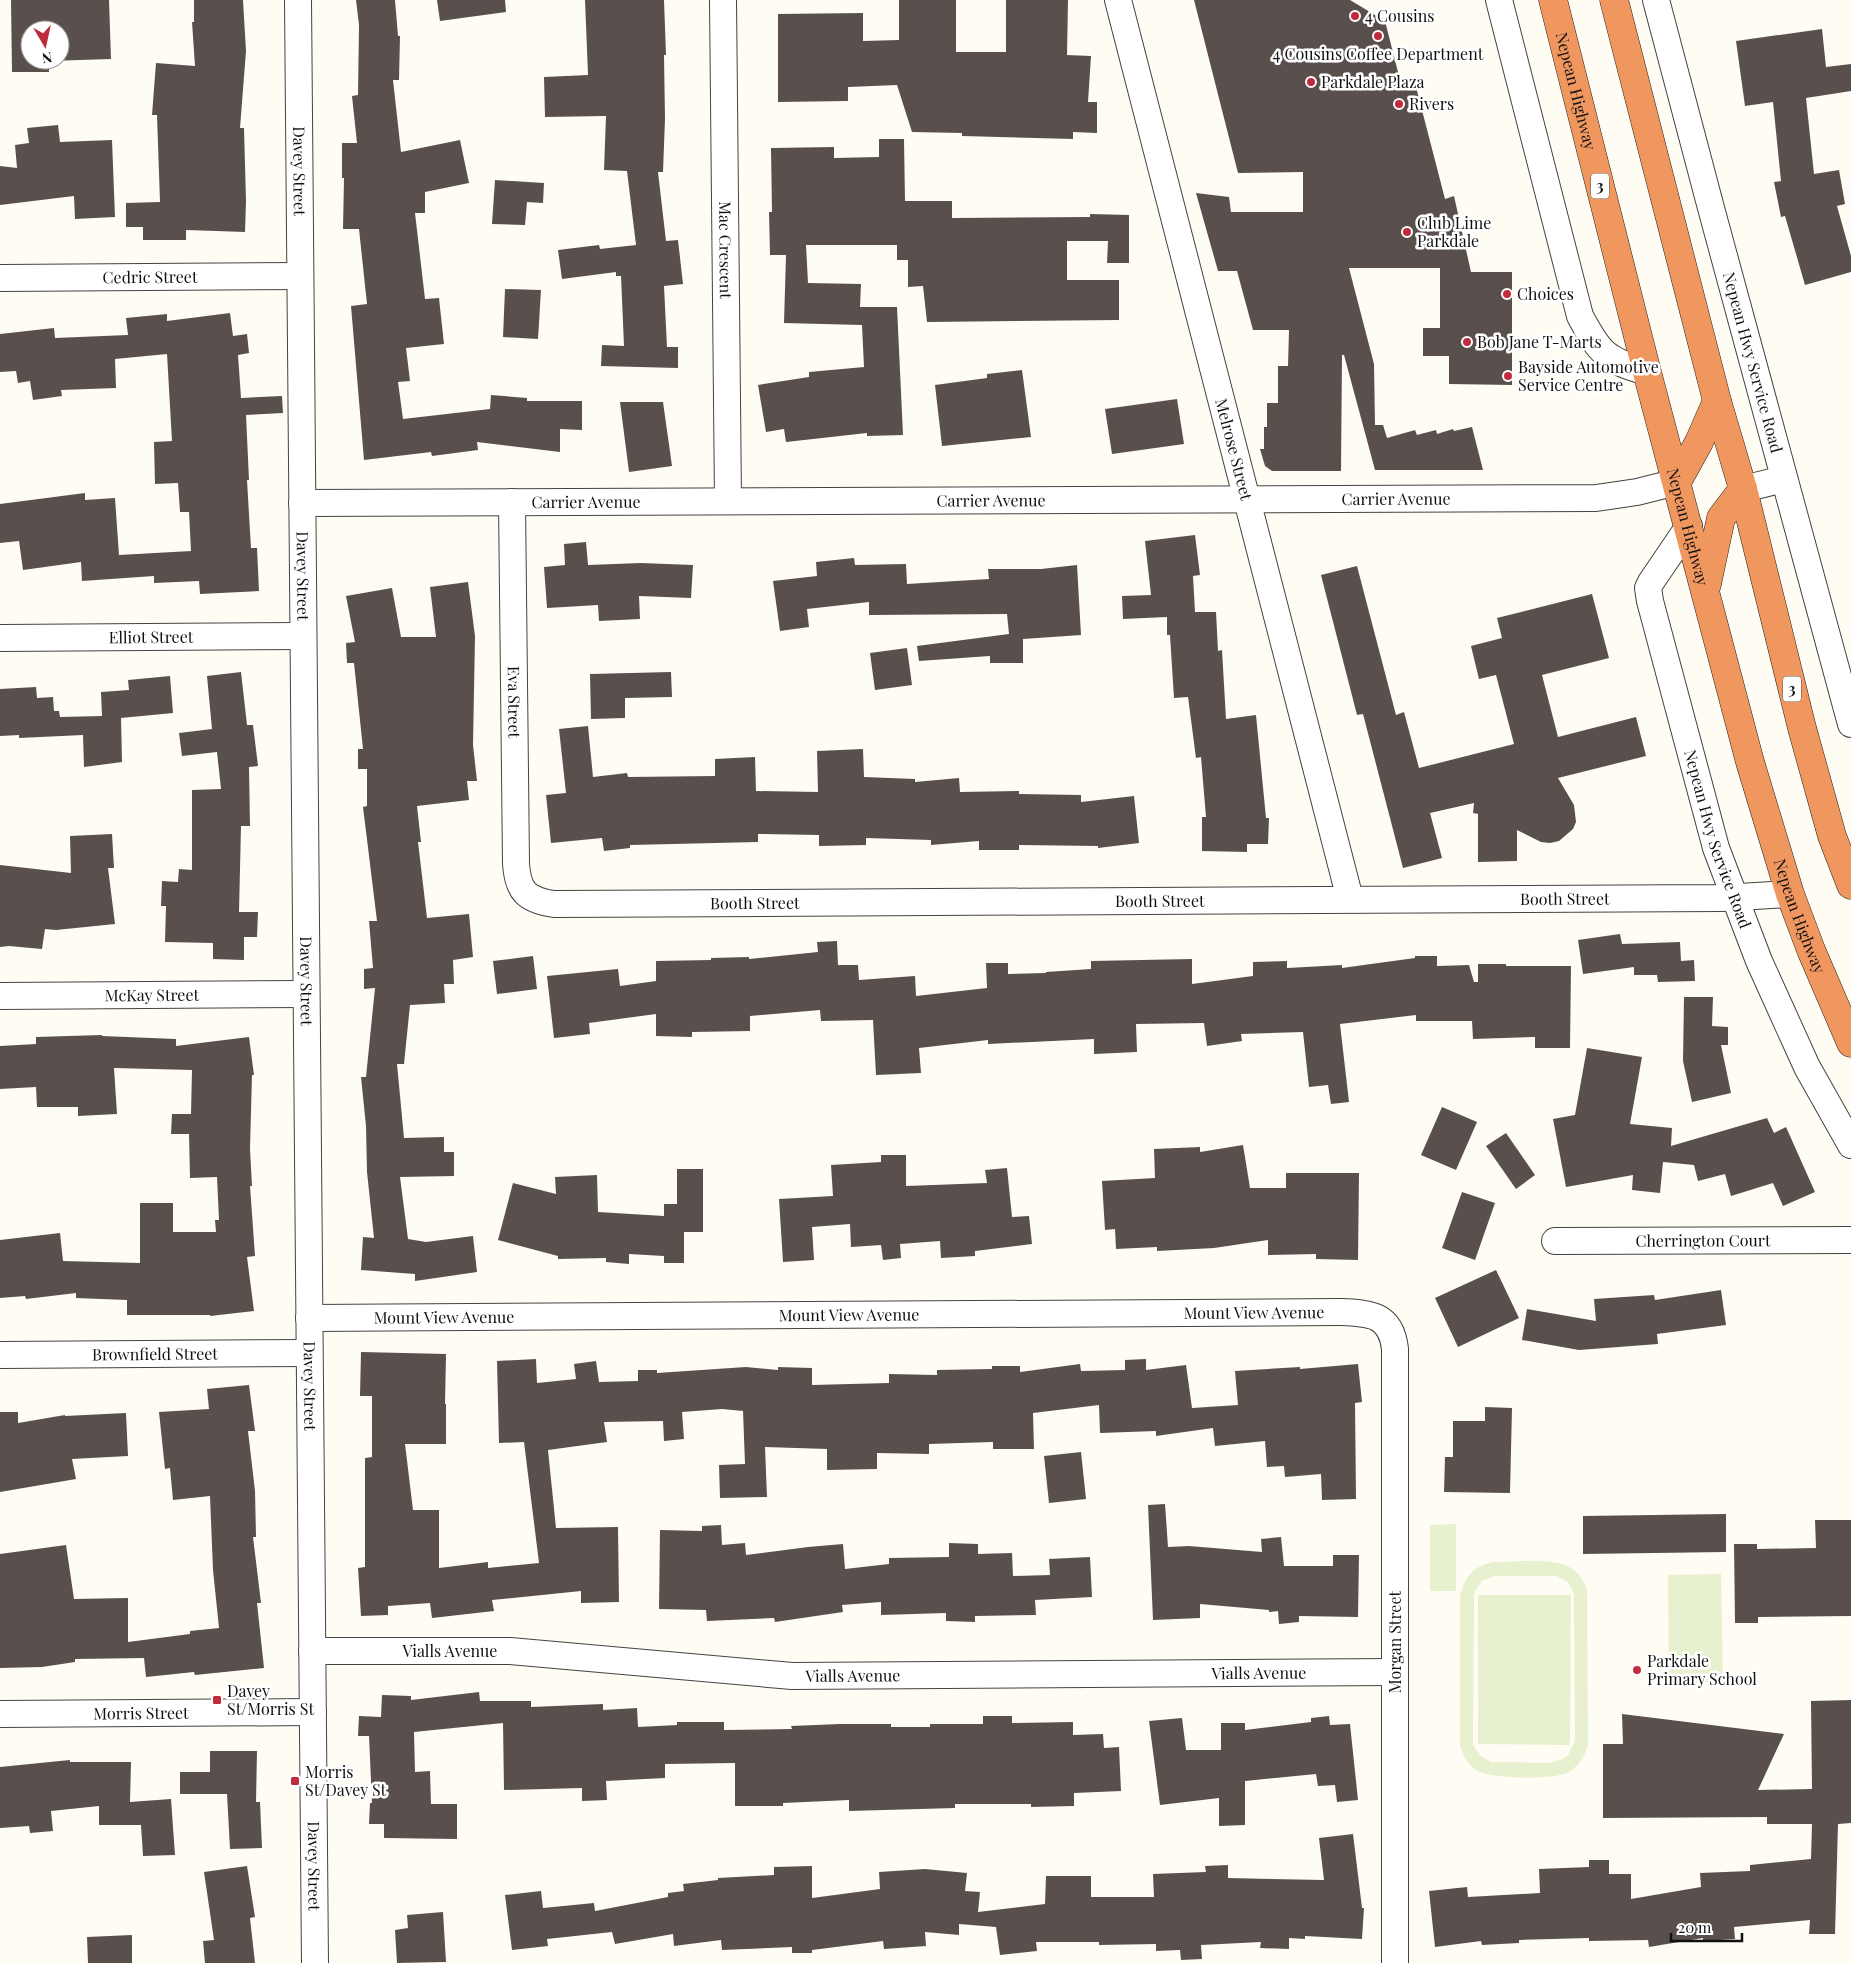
<svg xmlns="http://www.w3.org/2000/svg" width="1851" height="1963" font-family="'Playfair Display',serif">
<rect width="100%" height="100%" fill="#fffcf3"/>
<!-- pitch -->
<g fill="#e7f0cf" fill-rule="evenodd">
<path d="M1456,1524V1591H1430V1525Z"/>
<path d="M1494,1562C1514,1562 1554,1557 1571,1568C1579,1573 1584,1581 1587,1590L1588,1744C1585,1756 1580,1765 1569,1772C1555,1780 1492,1779 1478,1771C1468,1765 1464,1757 1460,1746V1596C1465,1577 1474,1565 1494,1562ZM1495,1576H1556L1568,1582L1574,1594L1575,1741L1568,1755L1563,1759L1550,1763L1491,1762L1481,1756L1473,1745L1474,1592L1482,1581Z"/>
<path d="M1721,1574L1723,1682L1669,1683L1668,1575Z"/>
<path d="M1478,1595H1571L1570,1745L1478,1744Z"/>
</g>
<!-- building -->
<g fill="#59504d" fill-rule="evenodd">
<path d="M11,0H109L111,59L49,61V72H12ZM30,30H60V60H30Z"/>
<path d="M194,0H243L246,51L240,128H244L246,201L245,232L186,230V240H143V227H126V203L160,202L157,115H152L156,63L195,66L192,22H194Z"/>
<path d="M356,0H395L398,36H400L399,80H393L401,152L460,140L469,183L425,192V213H415L425,299L439,298L444,344L406,348L410,381L398,382L403,419L490,409L491,395L527,398V401H582V430L560,429V452L477,442L478,450L432,456L431,452L364,460L351,306L367,304L359,229H343L344,178H342V143H357L352,96L358,95L359,25Z"/>
<path d="M437,0H505L506,12L440,21Z"/>
<path d="M585,0H664L666,55H664L665,119L663,172H658L666,241L678,240L683,284L664,286L667,347H678V368L601,366L602,345L624,346L621,276H616V272L562,279L558,250L599,245L600,249L636,245L627,171L604,170L606,116L545,117L544,77L588,75Z"/>
<path d="M899,0H956V52H1006V0H1068L1067,55L1091,56L1088,102H1097V133L1073,132V139L962,136V133L912,132L897,85L848,87V101L778,102V14L863,13V41L899,40Z"/>
<path d="M1194,0H1350L1385,21L1399,76L1416,87L1445,199L1454,196L1471,272H1512V385L1449,384V356H1423V328H1440V268H1349L1374,364L1375,425H1383L1387,438L1415,430L1417,435L1436,430L1437,434L1453,429L1454,431L1472,427L1483,470H1375L1344,355H1342L1341,471H1272L1265,466L1260,449H1264V427H1267V403H1278V366H1288L1289,330H1253L1237,271H1218L1196,193L1229,197L1231,212H1303V172L1238,173Z"/>
<path d="M1822,29L1826,67L1851,64V91L1806,98L1814,174L1839,170L1845,204L1837,206L1851,256V272L1805,285L1785,216L1781,217L1774,182L1781,181L1773,102L1745,106L1736,41Z"/>
<path d="M58,125L60,142L112,140L115,217L75,219L74,196L0,205V166L17,168L15,145L29,143L27,128Z"/>
<path d="M879,139H904L905,201H952V218L1090,217V214L1129,215V263H1107L1108,241H1067V280H1119V320L927,322L923,286L908,287V260H897V245H806L808,283L861,284L860,307H897L903,435L867,436V433L786,442L784,429L766,432L758,385L809,377V372L864,367L862,325L784,323L786,255H770L769,212H772L771,148L834,147V158L879,157Z"/>
<path d="M495,180L544,183L543,203L527,202L525,225L492,224Z"/>
<path d="M505,289L541,290L538,339L503,337Z"/>
<path d="M230,313L233,336L247,334L249,353L238,355L241,398L282,396L283,413L246,415L249,480H247L251,548H257L259,591L200,594L199,581L154,583V576L82,581L81,562L23,570L19,541L0,543V504L85,493V500L115,498L119,555L191,551L189,512H180L178,483L155,484L154,442L172,441L167,354L115,359L116,388L61,390L62,396L33,400L30,381L18,383L16,371L0,372V334L54,328L55,338L128,335L126,318L167,314V321Z"/>
<path d="M1022,370L1031,437L942,446L935,385L987,378V374Z"/>
<path d="M1177,399L1184,444L1112,454L1105,409Z"/>
<path d="M620,402H663L672,466L629,472Z"/>
<path d="M1195,535L1200,575L1193,576L1195,612H1216L1218,651L1222,650L1226,719L1256,715L1266,818H1269L1268,844H1247V852L1202,851V817H1206L1201,757L1196,758L1188,697L1174,698L1170,635H1167V617L1123,619L1122,596L1151,595L1145,541Z"/>
<path d="M586,542L588,565L641,563L693,565L691,598L639,596L640,619L599,621L598,605L547,608L544,567L565,565L564,544Z"/>
<path d="M854,558L855,565L906,564L907,584L989,579L988,569H1041L1077,565L1081,635L1023,639V663H990V656L919,661L917,646L1009,634L1007,614L869,615V602L807,609L809,627L780,631L773,581L817,576L816,562Z"/>
<path d="M1357,566L1396,715L1404,712L1419,768L1514,744L1496,675L1479,679L1471,646L1502,638L1497,618L1592,594L1609,658L1542,675L1558,737L1636,717L1646,756L1558,778L1574,805L1576,822L1573,829L1559,841L1550,843L1541,842L1517,830V861L1478,862V814L1473,813L1474,803L1430,813L1442,858L1403,868L1363,714L1357,715L1321,575Z"/>
<path d="M468,582L475,636L473,745L477,781H467L469,800L417,806L421,842H418L427,918L469,914L473,957L453,960L454,984H444L445,1003L410,1005L404,1064H397L404,1138L444,1137V1152H454V1176L400,1177L408,1239L426,1242L473,1236L477,1272L415,1281V1274L361,1270L363,1237L374,1238L367,1172L366,1126L361,1077H366L375,988L364,989V969L373,968L369,921H377L363,807L367,806V769H358V749H363L354,663H347L346,643L355,642L346,596L392,588L401,637H436L430,587Z"/>
<path d="M907,648L912,685L875,690L870,653Z"/>
<path d="M241,672L247,725H253L258,766L249,767L250,826H241L239,912H258L257,937H244V960L213,959V943L165,942L166,906H161L162,881L178,882L179,869L192,870V790L221,789L217,752L182,756L179,733L212,729L207,676Z"/>
<path d="M671,672L672,697L625,698V718L591,719L590,674Z"/>
<path d="M170,676L173,713L121,718L122,762L84,767L83,735L19,738V735L0,736V689L36,687L37,698L53,697L54,711H59L60,717L102,716L101,692L129,690L128,680Z"/>
<path d="M588,726L593,777L627,773L628,777L715,776V759L755,757L756,791L818,792L817,751L863,749L864,777L915,779V782L959,778L960,792L1019,791V794L1081,795V802L1134,796L1139,843L1098,848V846L1019,845V850H979V841L931,845V840L866,838V845L819,846V835L758,834V842L630,845V848L604,851L602,838L551,843L546,795L566,793L559,729Z"/>
<path d="M112,834L114,868H108L115,924L56,930L45,929L42,949L9,946L0,947V865L71,873L70,836Z"/>
<path d="M1620,934L1622,944L1680,942L1681,961L1694,960L1695,981L1658,982L1657,975H1634V967L1583,974L1578,940Z"/>
<path d="M837,941L838,965H858L859,980L915,976L916,996L987,988L986,963H1008V974L1046,973V972L1091,969V961L1192,959V984L1253,976V962L1287,961V968L1342,965V968L1415,958V956H1437V966L1469,965L1474,982H1478V964H1506V966H1571L1570,1048H1535V1037L1473,1039L1472,1021H1416V1015L1340,1024L1349,1102L1331,1104L1328,1085L1309,1087L1303,1032L1241,1034L1242,1041L1207,1046L1204,1023L1136,1024L1137,1052L1094,1054V1039L988,1044V1040L919,1048L921,1073L876,1075L873,1020L821,1021L820,1010L750,1016V1031L692,1032V1037L656,1036V1014L589,1023L590,1034L554,1038L547,976L618,969L620,986L656,981V961L711,960V958L749,957V959L818,952L817,942Z"/>
<path d="M533,956L537,989L497,994L493,961Z"/>
<path d="M1684,997H1713L1712,1026L1728,1027V1045H1721L1731,1093L1692,1102L1683,1061Z"/>
<path d="M102,1035V1036L176,1039V1046L249,1037L254,1075H252L250,1149L252,1186H250L255,1256L247,1257L254,1311L210,1316V1315H127V1300L76,1298V1293L26,1299L25,1296L0,1298V1240L60,1233L63,1261L140,1263V1203H173V1232H216L215,1220H219L217,1177L190,1178L189,1134H171L172,1114H191L192,1070L114,1068L117,1114L78,1116V1107H37L36,1087L0,1089V1046L36,1044V1037Z"/>
<path d="M1587,1048L1642,1057L1630,1124L1672,1128L1671,1146L1767,1118L1774,1133L1786,1127L1815,1192L1783,1206L1773,1183L1731,1196L1725,1174L1698,1181L1694,1165L1663,1162L1660,1193L1632,1190L1633,1175L1566,1187L1553,1119L1575,1115Z"/>
<path d="M1442,1107L1477,1122L1456,1170L1421,1155Z"/>
<path d="M1506,1133L1535,1175L1516,1189L1486,1146Z"/>
<path d="M1243,1145L1250,1188H1286V1173H1359L1358,1260L1316,1259V1254L1268,1255V1240L1214,1248L1157,1251V1247L1116,1249L1115,1229L1105,1230L1102,1181L1155,1178L1154,1149L1200,1147V1152Z"/>
<path d="M881,1155H906V1186L987,1183L985,1170L1007,1168L1012,1217L1029,1216L1032,1244L975,1251V1256L941,1258L940,1241L900,1244L901,1258L883,1260L881,1245L851,1247L850,1224L812,1227L814,1260L783,1262L779,1199L833,1196L831,1165L881,1162Z"/>
<path d="M677,1169H703V1232H684V1263H664V1256L629,1254V1264L606,1262V1258L558,1259V1256L498,1240L513,1183L556,1194L555,1177L597,1175L598,1212L664,1216V1204H677Z"/>
<path d="M1462,1192L1495,1203L1475,1260L1442,1248Z"/>
<path d="M1496,1270L1519,1318L1458,1347L1435,1298Z"/>
<path d="M1721,1290L1726,1325L1657,1334L1658,1344L1579,1350L1522,1340L1527,1309L1596,1321L1594,1299L1654,1295L1655,1300Z"/>
<path d="M361,1352L446,1354L445,1404H446V1444H405L413,1510H439V1568L488,1562V1568L539,1563L524,1442L499,1443L497,1361L536,1359L537,1383L576,1379L574,1364L596,1361L599,1382L638,1381V1370H657V1373L746,1367L778,1370V1367L812,1368V1385L889,1383V1374L937,1375V1370L992,1369V1366H1020V1372L1080,1364L1081,1371L1125,1370V1360L1146,1359V1370L1186,1365L1192,1408L1238,1405L1235,1371L1300,1367V1369L1358,1364L1362,1402L1355,1403L1356,1499L1322,1500L1321,1474L1285,1477L1284,1466L1267,1467L1265,1441L1215,1446L1213,1428L1156,1436V1431L1100,1433L1099,1405L1033,1413L1034,1449H993V1442L929,1444V1454L877,1453V1469L827,1470V1449L765,1447L767,1497L720,1498L719,1465L745,1464L743,1411L722,1409L682,1412L684,1439L664,1441L663,1421L604,1422L607,1442L548,1450L556,1528L618,1527L619,1602L581,1603V1591L492,1600L494,1611L432,1618L430,1603L388,1606V1615L361,1616L358,1568L365,1567V1458L372,1457V1396H360Z"/>
<path d="M249,1385L255,1431H248L255,1491L256,1537H253L261,1603H257L264,1668L195,1675L194,1672L146,1677L144,1658L75,1659V1662L42,1667L0,1668V1554L66,1545L74,1599L128,1598V1642L190,1634V1631L219,1628L213,1570L210,1496L173,1500L170,1468L165,1469L159,1412L209,1409L207,1389Z"/>
<path d="M1485,1407L1512,1408L1510,1493L1444,1492L1445,1457H1453V1421H1485Z"/>
<path d="M0,1412H18V1423L65,1415V1416L126,1413L128,1456L72,1459L76,1479L0,1492Z"/>
<path d="M1081,1452L1086,1499L1049,1503L1044,1456Z"/>
<path d="M1165,1504L1168,1547L1189,1546L1262,1552L1261,1539L1281,1537L1284,1566H1333V1555H1359L1358,1617L1299,1616V1622L1279,1624L1278,1611L1269,1612V1610L1200,1604V1618L1153,1620L1148,1505Z"/>
<path d="M1726,1514V1552L1583,1554V1516Z"/>
<path d="M1815,1520H1851V1616L1758,1617V1623H1735L1734,1544H1757V1549L1816,1548Z"/>
<path d="M721,1525L722,1545L745,1543L746,1555L808,1547L843,1544L845,1569L889,1564V1558L949,1557V1543L978,1544V1554L1012,1553L1013,1576L1050,1575L1049,1559L1090,1557L1092,1597L1035,1600L1036,1615L975,1616V1622L946,1621V1613L881,1615V1602L842,1605L843,1612L775,1622L774,1618L707,1621L706,1610L659,1609L660,1530L702,1531V1526Z"/>
<path d="M479,1692L480,1701H531V1707L603,1704V1710L637,1708L638,1727L677,1725V1722H724V1730L792,1729L791,1726L840,1724H891V1727H930V1724H983V1716H1012V1723L1073,1722V1735L1103,1734L1104,1748L1119,1747L1121,1791L1074,1793V1806L1031,1807V1804H955V1808L849,1811V1800L783,1803V1806H735V1763L665,1764V1778L606,1781L607,1800L582,1801V1788L504,1790L503,1723L414,1732L415,1772L430,1771L431,1804H457V1839L384,1838V1824H369L370,1803H372L369,1736H358L359,1716L381,1717L382,1695L411,1696V1700Z"/>
<path d="M1851,1700V1823L1838,1824L1835,1934H1809L1810,1920L1734,1927L1735,1939L1703,1941V1938L1649,1947L1648,1940L1589,1941V1938L1519,1940V1943L1482,1945L1481,1941L1435,1947L1429,1891L1467,1887L1468,1897L1540,1893L1539,1869L1589,1867V1860H1609V1874H1631V1899L1701,1887L1700,1873L1750,1871V1865L1811,1859L1812,1824H1767V1817L1603,1818V1744H1623L1622,1714L1784,1734L1758,1790L1812,1789L1811,1701Z"/>
<path d="M1329,1716L1330,1725L1350,1724L1358,1800L1337,1802L1335,1785L1318,1786L1316,1774L1245,1781V1825L1219,1826V1798L1160,1805L1149,1721L1182,1718L1186,1750H1221V1723H1245V1730L1311,1722V1718Z"/>
<path d="M210,1751H257L256,1802H260L262,1848L230,1849L227,1794H180V1772H210Z"/>
<path d="M70,1760V1762H131L130,1802L171,1799L175,1855L143,1856L141,1825H99V1806L51,1811L53,1831L30,1833L29,1826L0,1828V1767Z"/>
<path d="M1353,1834L1362,1908H1364L1362,1939L1305,1936V1939L1289,1938V1949L1260,1948L1261,1942L1201,1945L1202,1959L1181,1960L1180,1950L1156,1951V1944L1099,1945V1942H1036L1037,1951L1000,1955L996,1927L959,1924V1935L925,1932L926,1946L884,1949L883,1941L812,1950V1953H792V1947L722,1950L721,1940L674,1946L673,1934L615,1944L612,1932L547,1939L548,1946L512,1950L505,1895L541,1891L543,1908L594,1903L595,1911L668,1897V1893L684,1891L683,1884L718,1880V1878L774,1875V1867L812,1866V1898L880,1889L879,1872L925,1869L967,1873L965,1891L980,1892L978,1912L1045,1904L1046,1876H1091V1897H1154L1153,1874L1206,1872L1205,1866L1228,1865V1878L1324,1880L1319,1838Z"/>
<path d="M247,1866L255,1917L250,1918L255,1963H205L203,1941L214,1940L204,1872Z"/>
<path d="M443,1912L446,1962L397,1963L395,1930L408,1928L407,1915Z"/>
<path d="M132,1935V1963H88L87,1937Z"/>
</g>
<g fill="none" stroke-linecap="round" stroke-linejoin="round">
<!-- street casing -->
<g stroke="#434343" stroke-width="28">
<g id="street">
<path id="s1" d="M298,0L315,1963"/>
<path id="s2" d="M723,0L728,500"/>
<path id="s3" d="M1118,0L1350,899"/>
<path d="M1499,0L1580,316C1600,354 1606,360 1647,372"/>
<path id="s4" d="M1656,0L1711,208L1851,724"/>
<path id="s5" d="M0,278L300,276"/>
<path d="M1743,489L1784,479"/>
<path id="s6" d="M512,502L516,864C518,892 527,900 554,904L1722,898L1790,894"/>
<path id="s7" d="M302,503L1596,498L1637,492L1677,482"/>
<path id="s8" d="M1689,526L1651,582L1648,588L1650,601L1716,848L1759,961L1807,1067L1851,1145"/>
<path id="s9" d="M0,638L303,636"/>
<path id="s10" d="M0,996L306,994"/>
<path id="s11" d="M1555,1241L1851,1240"/>
<path id="s12" d="M309,1318L1339,1312C1368,1313 1391,1313 1395,1349V1963"/>
<path id="s13" d="M0,1355L309,1353"/>
<path id="s14" d="M312,1651H510L792,1676L1395,1672"/>
<path id="s15" d="M0,1714L313,1712"/>
</g>
</g>
<!-- highway casing -->
<g stroke="#212121" stroke-width="29">
<g id="highway">
<path id="s16" d="M1553,0L1647,372L1750,762L1790,894L1811,950L1851,1043"/>
<path d="M1614,0L1717,401L1743,489L1802,728L1832,836L1851,885"/>
<path d="M1677,482L1699,442L1717,401"/>
<path d="M1707,584L1721,518L1743,489"/>
</g>
</g>
<!-- street -->
<use href="#street" stroke="#fff" stroke-width="26"/>
<!-- highway -->
<use href="#highway" stroke="#f09760" stroke-width="28"/>
</g>
<!-- markers -->
<g fill="#bd2b3d" stroke="#fff" stroke-width="2">
<circle cx="1355" cy="16" r="5"/>
<circle cx="1378" cy="36" r="5"/>
<circle cx="1311" cy="82" r="5"/>
<circle cx="1399" cy="104" r="5"/>
<circle cx="1407" cy="232" r="5"/>
<circle cx="1507" cy="294" r="5"/>
<circle cx="1467" cy="342" r="5"/>
<circle cx="1508" cy="376" r="5"/>
<circle cx="1637" cy="1670" r="5"/>
<rect x="212" y="1695" width="10" height="10" rx="2.5"/>
<rect x="290" y="1776" width="10" height="10" rx="2.5"/>
</g>
<g text-anchor="middle" stroke-width="5" stroke-linejoin="round" paint-order="stroke">
<!-- shield labels -->
<g fill="#fff" stroke="#585858" stroke-width="1">
<rect x="1591" y="173.5" width="18" height="25" rx="4"/>
<rect x="1783" y="676.5" width="18" height="25" rx="4"/>
</g>
<g font-size="15" font-weight="bold" fill="#101010">
<text x="1600" y="191">3</text>
<text x="1792" y="694">3</text>
</g>
<!-- poi labels -->
<g font-size="16" fill="#101010" stroke="#fff" text-anchor="start">
<text x="1365" y="22">4 Cousins</text>
<text x="1378" y="60" text-anchor="middle">4 Cousins Coffee Department</text>
<text x="1321" y="88">Parkdale Plaza</text>
<text x="1409" y="110">Rivers</text>
<text x="1417" y="229">Club Lime<tspan x="1417" dy="18">Parkdale</tspan></text>
<text x="1517" y="300">Choices</text>
<text x="1477" y="348">Bob Jane T-Marts</text>
<text x="1518" y="373">Bayside Automotive<tspan x="1518" dy="18">Service Centre</tspan></text>
<text x="1647" y="1667">Parkdale<tspan x="1647" dy="18">Primary School</tspan></text>
<text x="227" y="1697">Davey<tspan x="227" dy="18">St/Morris St</tspan></text>
<text x="305" y="1778">Morris<tspan x="305" dy="18">St/Davey St</tspan></text>
</g>
<!-- street labels -->
<g font-size="16" fill="#101010" stroke="#fff">
<text dy="6" stroke="none"><textPath href="#s16" startOffset="94">Nepean Highway</textPath></text>
<text dy="6" stroke="none"><textPath href="#s1" startOffset="171">Davey Street</textPath></text>
<text dy="6" stroke="none"><textPath href="#s2" startOffset="250">Mac Crescent</textPath></text>
<text dy="6" stroke="none"><textPath href="#s5" startOffset="150">Cedric Street</textPath></text>
<text dy="6" stroke="none"><textPath href="#s4" startOffset="375">Nepean Hwy Service Road</textPath></text>
<text dy="6" stroke="none"><textPath href="#s3" startOffset="464">Melrose Street</textPath></text>
<text dy="6" stroke="none"><textPath href="#s7" startOffset="1094">Carrier Avenue</textPath></text>
<text dy="6" stroke="none"><textPath href="#s7" startOffset="689">Carrier Avenue</textPath></text>
<text dy="6" stroke="none"><textPath href="#s7" startOffset="284">Carrier Avenue</textPath></text>
<text dy="6" stroke="none"><textPath href="#s16" startOffset="544">Nepean Highway</textPath></text>
<text dy="6" stroke="none"><textPath href="#s1" startOffset="576">Davey Street</textPath></text>
<text dy="6" stroke="none"><textPath href="#s9" startOffset="151">Elliot Street</textPath></text>
<text dy="6" stroke="none"><textPath href="#s6" startOffset="200">Eva Street</textPath></text>
<text dy="6" stroke="none"><textPath href="#s8" startOffset="335">Nepean Hwy Service Road</textPath></text>
<text dy="6" stroke="none"><textPath href="#s6" startOffset="1435">Booth Street</textPath></text>
<text dy="6" stroke="none"><textPath href="#s6" startOffset="1030">Booth Street</textPath></text>
<text dy="6" stroke="none"><textPath href="#s6" startOffset="625">Booth Street</textPath></text>
<text dy="6" stroke="none"><textPath href="#s16" startOffset="949">Nepean Highway</textPath></text>
<text dy="6" stroke="none"><textPath href="#s1" startOffset="981">Davey Street</textPath></text>
<text dy="6" stroke="none"><textPath href="#s10" startOffset="152">McKay Street</textPath></text>
<text dy="6" stroke="none"><textPath href="#s11" startOffset="148">Cherrington Court</textPath></text>
<text dy="6" stroke="none"><textPath href="#s12" startOffset="945">Mount View Avenue</textPath></text>
<text dy="6" stroke="none"><textPath href="#s12" startOffset="540">Mount View Avenue</textPath></text>
<text dy="6" stroke="none"><textPath href="#s12" startOffset="135">Mount View Avenue</textPath></text>
<text dy="6" stroke="none"><textPath href="#s13" startOffset="155">Brownfield Street</textPath></text>
<text dy="6" stroke="none"><textPath href="#s1" startOffset="1386">Davey Street</textPath></text>
<text transform="translate(1395 1642) rotate(-90)" y="6">Morgan Street</text>
<text dy="6" stroke="none"><textPath href="#s14" startOffset="138">Vialls Avenue</textPath></text>
<text dy="6" stroke="none"><textPath href="#s14" startOffset="948">Vialls Avenue</textPath></text>
<text dy="6" stroke="none"><textPath href="#s14" startOffset="542">Vialls Avenue</textPath></text>
<text dy="6" stroke="none"><textPath href="#s15" startOffset="141">Morris Street</textPath></text>
<text dy="6" stroke="none"><textPath href="#s1" startOffset="1866">Davey Street</textPath></text>
</g>
</g>
<!-- north arrow -->
<g transform="translate(45 45) rotate(171)"><circle r="24" fill="#ffffff" stroke="#9f9f9f"/>
<path d="M0-4L9 19L0 12L-9 19Z" fill="#bd2b3d"/>
<text y="-8" font-size="14" font-weight="bold" text-anchor="middle" fill="#101010">N</text>
</g>
<!-- scale -->
<path d="M1671 1933v8h71v-8" fill="none" stroke="#101010" stroke-width="2.5"/>
<text x="1678" y="1933" font-size="15" fill="#101010" stroke="#ffffff" stroke-width="4" paint-order="stroke">20 m</text>
</svg>
